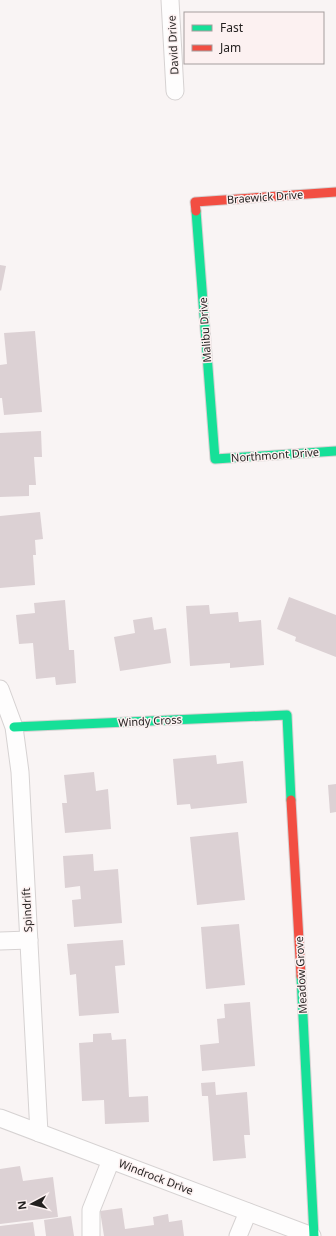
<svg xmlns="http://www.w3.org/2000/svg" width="336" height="1236" font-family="'Noto Sans',sans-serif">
<rect width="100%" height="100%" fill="#f9f4f4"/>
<!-- building -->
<g fill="#dcd1d4">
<path d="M0,265L6,266L1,291L0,290Z"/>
<path d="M35,331L42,412L4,415L2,398H0V365L7,364L4,333Z"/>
<path d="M41,431L42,457H34L36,485H29V496L0,497V433Z"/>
<path d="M40,512L43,539L35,540L36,555H33L35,585L0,588V516Z"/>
<path d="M289,597L336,615V657L295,641L296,637L277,629Z"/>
<path d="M65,600L69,650H74L76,683L56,685L55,677L36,679L33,643L19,644L16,615L35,613L34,603Z"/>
<path d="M209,605L210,614L238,612L239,622L261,620L264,665L230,668V663L190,666L186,606Z"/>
<path d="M152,617L154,630L166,628L171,663L120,671L114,637L135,633L133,620Z"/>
<path d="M216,755L217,764L243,761L247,803L191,809L190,804L177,805L173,759Z"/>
<path d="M94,772L96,791L108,789L111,829L65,833L62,803H67L64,775Z"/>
<path d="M336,784V812L330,813L328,785Z"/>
<path d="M238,832L245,900L197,905L190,837Z"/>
<path d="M93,854L94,871L118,869L122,923L74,927L72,900L81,899L80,886L65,888L63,856Z"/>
<path d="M239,924L245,985L206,989L201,927Z"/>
<path d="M123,940L125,965L115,966L119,1013L79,1016L76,974L70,975L67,944Z"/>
<path d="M250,1002L255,1066L202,1071L200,1045L219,1043L217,1019L225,1018L224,1004Z"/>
<path d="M111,1033L112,1040L126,1039L129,1097L148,1096L149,1122L105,1124L104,1100L82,1101L79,1043L93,1042V1034Z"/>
<path d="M215,1082L216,1095L247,1092L250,1135H244L246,1158L213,1161L208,1096H202L201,1083Z"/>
<path d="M20,1166L23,1181L53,1177L58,1217L0,1224V1169Z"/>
<path d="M122,1208L125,1229L154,1225L153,1217L168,1214L169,1222L182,1220L184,1236H104L100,1211Z"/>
<path d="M71,1216L74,1236H46L44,1220Z"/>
<path d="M33,1222L35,1236H0V1226Z"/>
</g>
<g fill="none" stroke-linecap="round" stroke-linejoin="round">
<!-- street casing -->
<g stroke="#d6d2d2" stroke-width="19">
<g id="street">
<path d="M170,0L175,91"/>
<path d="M0,689L14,727L20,772L39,1133"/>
<path d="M0,941L29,940"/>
<path d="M0,1118L312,1236"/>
<path d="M91,1236V1210L111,1160"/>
<path d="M238,1236L248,1212"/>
</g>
</g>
<!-- fast casing -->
<g stroke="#d6d2d2" stroke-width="11">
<g id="fast">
<path d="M196,211L215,459L336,451"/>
<path d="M14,727L287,715L291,800"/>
<path d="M301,976L314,1236"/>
</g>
</g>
<!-- jam casing -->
<g stroke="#d6d2d2" stroke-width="11">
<g id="jam">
<path d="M196,211L195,202L336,192"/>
<path d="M291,800L301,976"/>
</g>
</g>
<!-- street -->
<use href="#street" stroke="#fefdfd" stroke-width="17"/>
<!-- fast -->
<use href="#fast" stroke="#16e098" stroke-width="9"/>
<!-- jam -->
<use href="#jam" stroke="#f24e42" stroke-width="9"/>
</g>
<g text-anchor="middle" stroke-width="3" stroke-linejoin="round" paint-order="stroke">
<!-- street labels -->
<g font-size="11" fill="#221f1e" stroke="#fcf1f1">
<text transform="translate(173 45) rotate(-93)" y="4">David Drive</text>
<text transform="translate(265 197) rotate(-4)" y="4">Braewick Drive</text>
<text transform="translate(205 330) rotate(-94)" y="4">Malibu Drive</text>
<text transform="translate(275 455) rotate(-4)" y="4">Northmont Drive</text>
<text transform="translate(150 721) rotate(-3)" y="4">Windy Cross</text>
<text transform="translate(27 910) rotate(-93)" y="4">Spindrift</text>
<text transform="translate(301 975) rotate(-93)" y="4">Meadow Grove</text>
<text transform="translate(156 1177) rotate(21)" y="4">Windrock Drive</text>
</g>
</g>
<!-- legend -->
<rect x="184" y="12" width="140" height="52" fill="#fcf1f1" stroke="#a59d9d"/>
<rect x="192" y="25" width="20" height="6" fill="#16e098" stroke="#a59d9d"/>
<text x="220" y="32" font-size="12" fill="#221f1e">Fast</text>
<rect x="192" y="45" width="20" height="6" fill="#f24e42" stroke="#a59d9d"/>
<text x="220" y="52" font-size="12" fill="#221f1e">Jam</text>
<!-- north arrow -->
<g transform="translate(32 1204) rotate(263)" stroke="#fcf1f1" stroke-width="3" paint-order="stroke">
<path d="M0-3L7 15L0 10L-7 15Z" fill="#221f1e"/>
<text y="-6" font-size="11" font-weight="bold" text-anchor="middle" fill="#221f1e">N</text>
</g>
</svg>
